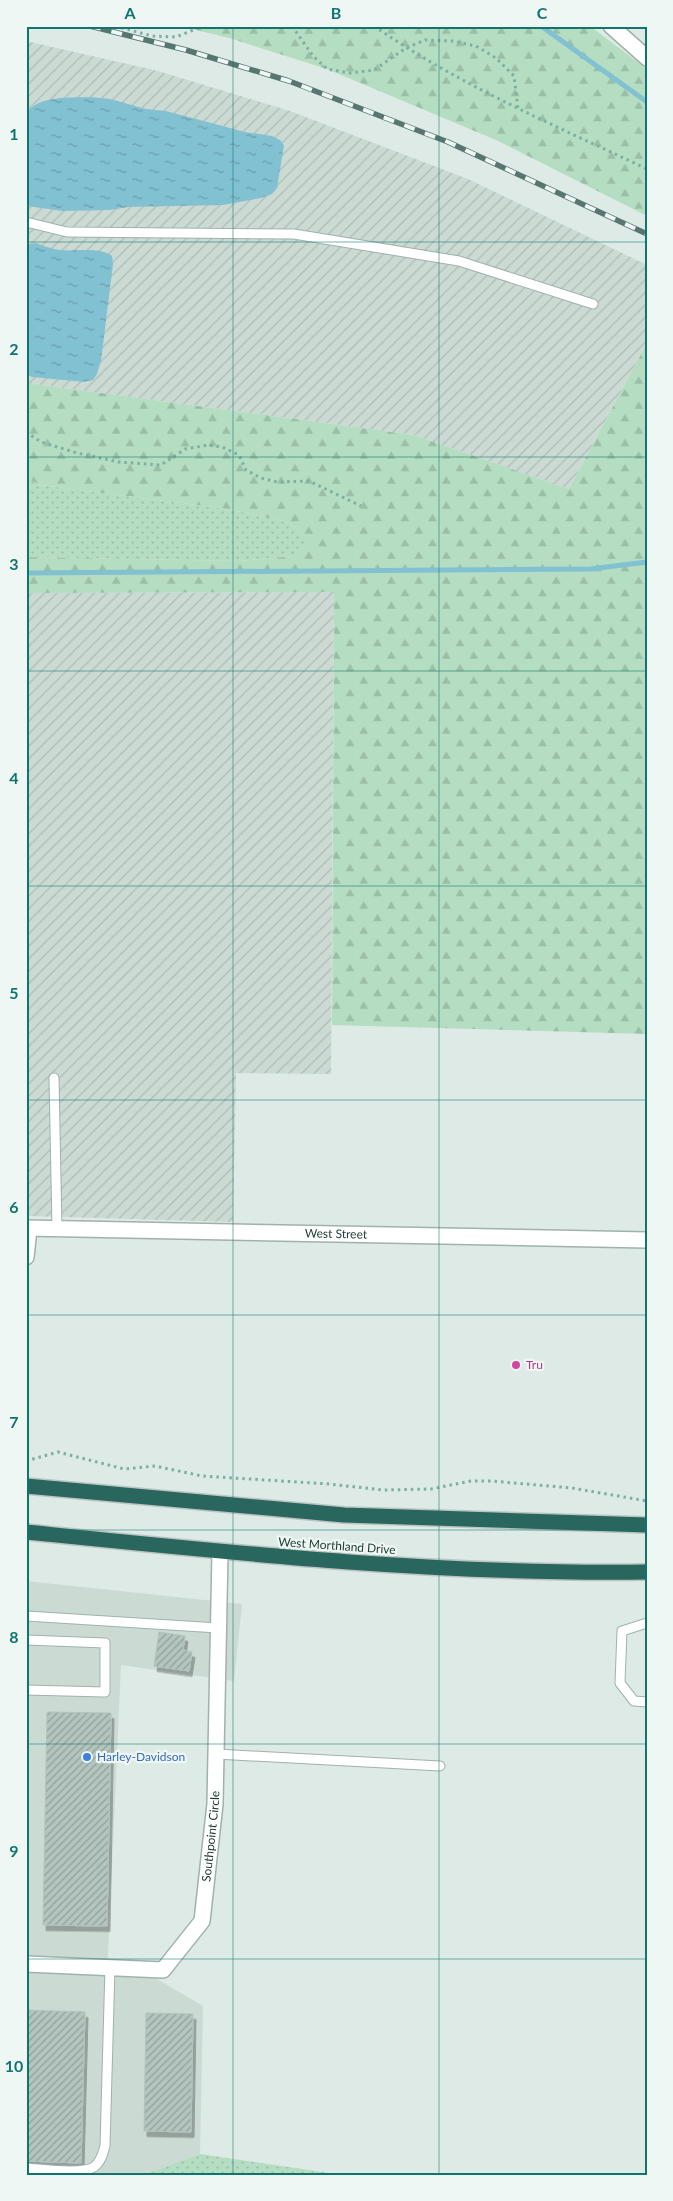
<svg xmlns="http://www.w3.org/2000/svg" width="673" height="2201" font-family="Lato,sans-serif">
<defs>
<pattern id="industrial-furrows" width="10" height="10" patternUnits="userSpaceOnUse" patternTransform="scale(1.25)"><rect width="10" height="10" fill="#ccdad4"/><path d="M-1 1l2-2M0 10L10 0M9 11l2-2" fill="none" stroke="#afbcb7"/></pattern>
<pattern id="grass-dots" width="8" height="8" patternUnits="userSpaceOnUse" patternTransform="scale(1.25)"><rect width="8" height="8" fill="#b5ddc2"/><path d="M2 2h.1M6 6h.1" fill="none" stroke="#9bbea7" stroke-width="1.8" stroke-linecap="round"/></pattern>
<pattern id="forest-firs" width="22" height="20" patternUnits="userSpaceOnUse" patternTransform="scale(1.25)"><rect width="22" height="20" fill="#b5ddc2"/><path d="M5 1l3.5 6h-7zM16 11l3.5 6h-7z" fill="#9bbea7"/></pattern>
<pattern id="water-ripples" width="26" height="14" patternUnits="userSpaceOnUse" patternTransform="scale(1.25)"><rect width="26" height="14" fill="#82c1d2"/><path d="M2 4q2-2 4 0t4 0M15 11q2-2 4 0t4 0" fill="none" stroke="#6a9eab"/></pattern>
<pattern id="building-hatch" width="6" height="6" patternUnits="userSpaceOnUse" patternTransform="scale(1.25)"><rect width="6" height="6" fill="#b3c5be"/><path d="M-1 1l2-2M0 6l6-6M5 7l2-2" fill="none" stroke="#91a19b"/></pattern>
<filter id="shadow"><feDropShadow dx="3" dy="5.5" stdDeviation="0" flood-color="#0004"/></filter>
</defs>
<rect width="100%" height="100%" fill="#ddeae5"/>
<!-- built -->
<path fill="#ccdad4" d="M26,1581L242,1604L234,1681L121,1665L107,1976L157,1979L203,2006L200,2154L143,2175H26Z"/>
<!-- industrial -->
<g fill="url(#industrial-furrows)">
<path d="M26,41L158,71L290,111L468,179L647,265V343L569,489L414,435L26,383Z"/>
<path d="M334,592L331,1074L236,1073L233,1222L26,1216V593Z"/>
</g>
<!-- grass -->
<g fill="url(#grass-dots)">
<path d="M26,478L40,485L228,509L290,523L306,537V546L294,556L239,561L26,557Z"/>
<path d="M200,2154L343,2175H143Z"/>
</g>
<!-- forest -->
<g fill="url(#forest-firs)">
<path d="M180,26H590L647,69V216L496,140L327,69L229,38Z"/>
<path d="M647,343V1034L332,1025L334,592L26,593V557L239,561L294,556L306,546V537L290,523L228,509L40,485L26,478V383L414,435L569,489Z"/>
</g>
<!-- water -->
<g fill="url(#water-ripples)">
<path d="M90,97L110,99L146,109L166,111L245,132L272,136L280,140L284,145L277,188L272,194L261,198L223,205L128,207L109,210L63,211L27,206L26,113C39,95 71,98 90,97Z"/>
<path d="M36,243C44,246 52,249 60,250C75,252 99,246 112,256L113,264L101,361L97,374L93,380L84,382L32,377L26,374V245Z"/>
</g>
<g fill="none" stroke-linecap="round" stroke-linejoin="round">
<!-- stream -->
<g stroke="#82c1d2" stroke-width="5">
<path d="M541,26L647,102"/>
<path d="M26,573L590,569L647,562"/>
</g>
</g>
<!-- building -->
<g fill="url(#building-hatch)" stroke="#b0c4bd" filter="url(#shadow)">
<path d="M159,1632L185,1636L183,1650L192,1652L189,1671L154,1666Z"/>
<path d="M47,1712L111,1713L107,1926L43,1925Z"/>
<path d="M26,2010L85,2012L81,2163L26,2161Z"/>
<path d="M146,2013L193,2014L191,2132L144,2131Z"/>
</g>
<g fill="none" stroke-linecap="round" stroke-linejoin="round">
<!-- lane casing -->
<g stroke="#a0b2ac" stroke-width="11">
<g id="lane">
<path d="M26,222L67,232L294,234L459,261L593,304"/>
<path d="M54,1078L57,1229"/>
<path d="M26,1616L218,1628"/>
<path d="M647,1623L622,1631L620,1683L634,1701L647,1702"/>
<path d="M26,1640L105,1643V1692L26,1690"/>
<path d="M216,1754L440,1766"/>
<path d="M26,2168C42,2169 82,2175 94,2167C101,2162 103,2153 105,2146L110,1967"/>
</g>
</g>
<!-- street casing -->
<g stroke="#a0b2ac" stroke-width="18">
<g id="street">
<path d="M611,26L647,58"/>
<path id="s1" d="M26,1228L647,1240"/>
<path d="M26,1257L29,1229"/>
<path id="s2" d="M26,1964L163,1970L202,1921L215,1804L220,1552"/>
</g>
</g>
<!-- highway casing -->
<g stroke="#bcc4c2" stroke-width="18">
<g id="highway">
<path d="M26,1486L344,1515L647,1525"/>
<path d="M26,1532C233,1553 439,1575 647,1572"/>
</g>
</g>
<!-- path -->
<g stroke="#7cafa2" stroke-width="3" stroke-dasharray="2.5 4" stroke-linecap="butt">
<path d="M115,26L152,36L176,37L203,26"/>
<path d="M292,26L313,56L327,69L350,73L374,70L406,48L425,40L452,41L476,46L496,58L514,76L518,109"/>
<path d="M374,26C459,85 554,125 647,169"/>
<path d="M26,432L41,442L77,453L119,462L161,465L185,449L208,445L222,447L239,455L246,470L261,478L277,482L309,481L361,506"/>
<path d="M26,1461L58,1452L124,1469L155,1466L202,1476L329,1484L383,1490L431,1489L471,1481H491L572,1488L647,1501"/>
</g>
<!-- lane -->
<use href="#lane" stroke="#fff" stroke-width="9"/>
<!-- street -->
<use href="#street" stroke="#fff" stroke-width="15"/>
<!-- highway -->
<use href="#highway" stroke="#29675e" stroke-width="15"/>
<!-- rail casing -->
<g stroke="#587670" stroke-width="5.5">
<path id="rail" d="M90,26L186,50L289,81L448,142L647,234"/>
</g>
<!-- rail -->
<use href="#rail" stroke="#eef7f3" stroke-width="4" stroke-dasharray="11" stroke-linecap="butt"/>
</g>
<!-- grid -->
<path fill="none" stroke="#0f766e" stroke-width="1" stroke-opacity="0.55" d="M233,26V2175M439,26V2175M26,242H647M26,457H647M26,671H647M26,886H647M26,1100H647M26,1315H647M26,1530H647M26,1744H647M26,1959H647"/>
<!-- markers -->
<circle fill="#d1479c" stroke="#eef7f3" stroke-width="2" cx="516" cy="1365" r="5"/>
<circle fill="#3f7fe0" stroke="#eef7f3" stroke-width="2" cx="87" cy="1757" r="5"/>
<g text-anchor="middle" stroke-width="4.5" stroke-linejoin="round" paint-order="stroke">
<!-- street labels -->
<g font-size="12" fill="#1e3a34" stroke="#eef7f3">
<text dy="4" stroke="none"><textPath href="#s1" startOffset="310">West Street</textPath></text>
<text transform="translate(337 1546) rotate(4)" y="4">West Morthland Drive</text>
<text dy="4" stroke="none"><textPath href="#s2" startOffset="285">Southpoint Circle</textPath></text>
</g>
<!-- hotel labels -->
<g font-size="12" fill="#b23c85" stroke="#eef7f3" text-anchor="start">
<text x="526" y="1369">Tru</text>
</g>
<!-- shop labels -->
<g font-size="12" fill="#366cbe" stroke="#eef7f3" text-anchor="start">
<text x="97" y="1761">Harley-Davidson</text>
</g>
</g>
<!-- border -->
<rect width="673" height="2201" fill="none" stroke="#eef7f3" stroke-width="55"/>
<rect x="28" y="28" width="618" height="2146" fill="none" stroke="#0f766e" stroke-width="2"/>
<g font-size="16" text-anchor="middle" font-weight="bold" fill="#0f766e">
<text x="130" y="19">A</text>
<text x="336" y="19">B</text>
<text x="542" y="19">C</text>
<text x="14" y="140">1</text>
<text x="14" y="355">2</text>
<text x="14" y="570">3</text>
<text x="14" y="784">4</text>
<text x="14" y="999">5</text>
<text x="14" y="1213">6</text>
<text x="14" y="1428">7</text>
<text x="14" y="1643">8</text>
<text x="14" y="1857">9</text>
<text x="14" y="2072">10</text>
</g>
</svg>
